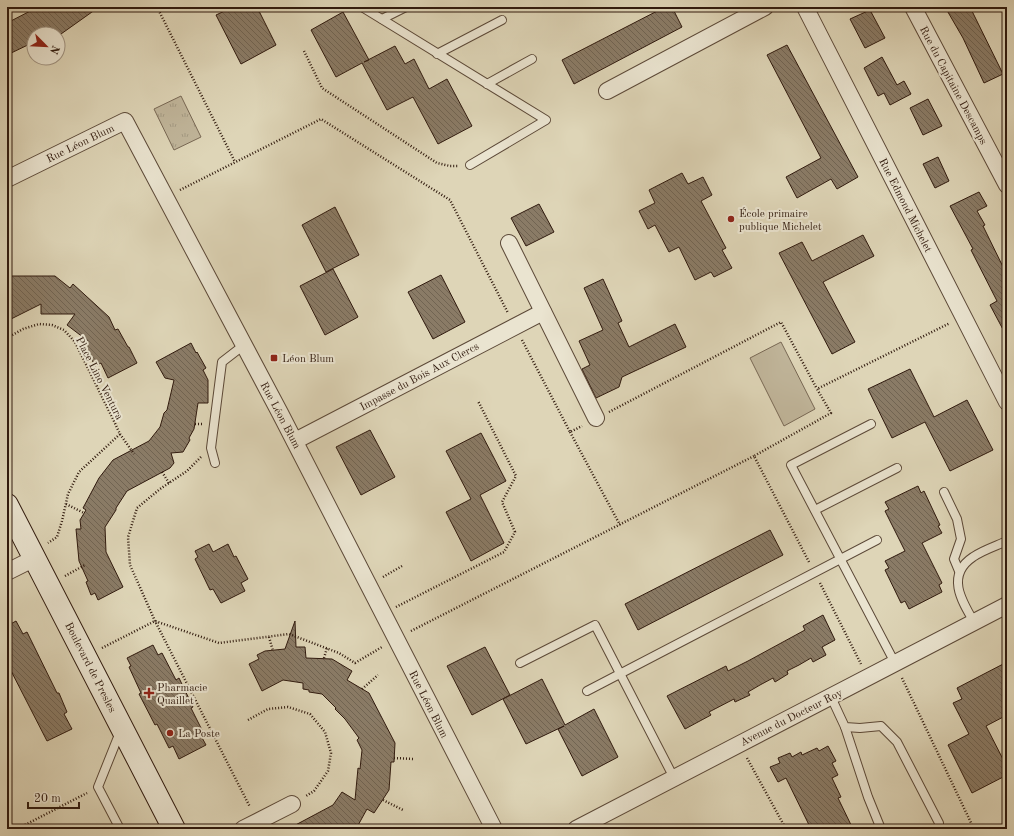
<svg xmlns="http://www.w3.org/2000/svg" width="1014" height="836" font-family="'Old Standard TT',serif">
<defs>
<pattern id="park-tufts" width="24" height="20" patternUnits="userSpaceOnUse"><rect width="24" height="20" fill="#c0b59a"/><path d="M3 7l-1-3M5 7V3M7 7l1-3M15 17l-1-3M17 17v-4M19 17l1-3" fill="none" stroke="#a59b84"/></pattern>
<pattern id="building-back-hatch" width="6" height="6" patternUnits="userSpaceOnUse"><rect width="6" height="6" fill="#8a7b66"/><path d="M-1 5l2 2M0 0l6 6M5-1l2 2" fill="none" stroke="#716452"/></pattern>
</defs>
<rect width="100%" height="100%" fill="#ded5b7"/>
<filter id="stains"><feTurbulence type="fractalNoise" baseFrequency=".005" numOctaves="4"/><feColorMatrix values="0 0 0 0 .2 0 0 0 0 .09 0 0 0 0 .02 0 0 0 .5 -.17"/></filter>
<radialGradient id="worn" r=".72"><stop offset=".6" stop-color="#630" stop-opacity="0"/><stop offset="1" stop-color="#630" stop-opacity=".3"/></radialGradient>
<!-- green -->
<path fill="#c0b59a" stroke="#786854" d="M781,342L815,409L784,426L750,358Z"/>
<!-- park -->
<path fill="url(#park-tufts)" stroke="#786854" d="M181,96L201,137L174,150L154,109Z"/>
<!-- building -->
<g fill="url(#building-back-hatch)" stroke="#301a0e">
<path d="M38,7H99L61,34H34V42L7,55V23Z"/>
<path d="M233,7H257L276,45L241,64L216,15Z"/>
<path d="M665,7H672L682,27L574,84L562,60Z"/>
<path d="M945,7H970L1003,74L984,83L963,38Z"/>
<path d="M870,10L885,38L865,48L850,19Z"/>
<path d="M343,12L369,60L364,62L395,46L405,64L414,59L429,89L447,79L472,126L438,144L413,97L387,110L362,63L336,77L311,30Z"/>
<path d="M787,45L858,177L837,189L831,179L797,198L786,177L821,158L767,55Z"/>
<path d="M882,57L897,85L904,81L911,94L890,105L884,93L878,96L864,68Z"/>
<path d="M928,99L942,126L923,135L910,108Z"/>
<path d="M938,157L949,181L935,188L923,164Z"/>
<path d="M682,173L688,184L703,177L712,195L701,201L726,248L722,250L732,268L714,277L711,272L695,280L679,247L669,252L655,225L648,229L639,211L655,203L649,190Z"/>
<path d="M979,192L987,206L977,211L985,225L983,226L1007,275V337L990,305L997,301L971,250L973,249L950,206Z"/>
<path d="M539,204L554,232L526,246L511,218Z"/>
<path d="M335,207L359,255L326,272L302,225Z"/>
<path d="M863,235L874,256L823,282L855,342L832,354L779,253L802,242L812,261Z"/>
<path d="M333,269L358,317L325,335L300,286Z"/>
<path d="M441,275L465,322L433,339L408,292Z"/>
<path d="M7,276H55L70,288L73,284L109,317L115,330L118,329L128,347H129L137,363L108,378L101,363L95,366L90,356L86,357L80,345L88,341L67,325L75,314H41V304L7,321Z"/>
<path d="M603,279L622,321L618,323L629,347L675,324L686,347L622,377L619,387L596,398L582,369L590,365L579,341L603,330L584,288Z"/>
<path d="M191,343L196,353L197,352L206,368L203,370L208,380V403H198L194,429L189,438L190,440L183,452L171,453L174,463L170,468L127,491L116,508V510L105,527L106,552L123,587L98,600L95,593L91,595L86,582L88,581L79,561L76,529H81L80,520L86,510L83,508L99,478L113,460L149,441L160,427L164,413L167,410L174,380L165,378L156,362Z"/>
<path d="M910,369L934,417L967,400L993,450L950,471L925,422L892,438L868,389Z"/>
<path d="M370,430L395,477L361,495L336,447Z"/>
<path d="M481,433L506,481L480,495L504,543L471,561L446,512L471,499L446,451Z"/>
<path d="M918,486L921,493L924,491L940,525L938,526L942,533L922,543L942,583L939,585L942,592L909,609L905,601L901,603L885,570L889,568L885,561L905,551L885,511L889,509L885,502Z"/>
<path d="M770,530L783,555L638,630L625,604Z"/>
<path d="M209,544L213,552L228,544L234,557L236,556L248,579L241,583L245,591L221,603L213,589L210,590L195,559L198,557L195,551Z"/>
<path d="M823,615L835,640L822,647L826,655L813,662L811,658L799,665L787,671L788,674L775,682L773,678L760,685L748,692L750,695L735,702L734,699L709,712L711,715L685,729L667,696L726,666L728,671L748,661L805,630L803,626Z"/>
<path d="M16,621L23,634L27,632L57,693H59L67,712L64,714L72,729L47,741L7,663V626Z"/>
<path d="M295,621L296,647H305L306,658L332,659L352,671L347,680L369,693L395,743L394,762H391L389,790L374,813L367,809L356,829H288L333,805L342,792L355,800L358,768L360,769L362,750L357,740L359,738L345,719L335,709L336,708L322,694L309,692V690L303,689V683L283,680L262,691L249,664L259,659L257,655L265,651L285,649Z"/>
<path d="M153,645L158,655L162,653L176,680L179,678L193,707L191,708L203,732L200,734L206,745L179,759L173,746L169,748L157,724L155,725L139,694L141,693L129,667L131,666L127,658Z"/>
<path d="M485,647L510,695L472,715L447,666Z"/>
<path d="M1007,662V715L986,726L1007,767V775L972,793L948,745L969,734L953,703L962,699L957,688Z"/>
<path d="M542,679L565,725L594,709L618,757L582,776L558,729L564,726L526,744L503,699Z"/>
<path d="M828,746L836,761L832,763L838,775L832,778L841,797L838,798L853,829H811L786,778L778,782L770,767L780,763L778,758L790,753L792,757L801,752L802,755L817,748L819,751Z"/>
</g>
<g fill="none" stroke-linecap="round" stroke-linejoin="round">
<!-- lane casing -->
<g stroke="#5c4938" stroke-width="10">
<g id="lane">
<path d="M362,7L546,120L470,165"/>
<path d="M382,19L406,7"/>
<path d="M437,54L502,20"/>
<path d="M487,84L532,59"/>
<path d="M871,424L791,465L895,663"/>
<path d="M215,463L211,448L222,362L244,345"/>
<path d="M944,492L957,519L961,539L954,559L959,571"/>
<path d="M815,510L897,468"/>
<path d="M974,622C961,600 946,575 973,557C983,550 996,546 1007,541"/>
<path d="M520,663L595,625L674,778"/>
<path d="M587,691L877,540"/>
<path d="M831,697L845,727L860,728L881,726L897,742L939,823L938,829"/>
<path d="M845,727L868,797L881,829"/>
<path d="M120,829L98,787L120,732"/>
</g>
</g>
<!-- street casing -->
<g stroke="#5c4938" stroke-width="18">
<g id="street">
<path d="M805,7L1007,402"/>
<path d="M913,7L1007,185"/>
<path d="M607,91L765,7"/>
<path d="M7,179L125,121L280,413L494,829"/>
<path d="M509,243L596,418"/>
<path d="M295,441L543,312"/>
<path d="M7,572L35,558"/>
<path d="M243,829L292,804"/>
<path d="M576,829L1007,605"/>
</g>
</g>
<!-- secondary casing -->
<g stroke="#301a0e" stroke-width="24">
<path id="secondary" d="M7,505L174,829"/>
</g>
<!-- path -->
<g stroke="#301a0e" stroke-width="2.5" stroke-dasharray="1 2" stroke-linecap="butt">
<path d="M157,7L235,162"/>
<path d="M304,51L322,88L437,163L450,166H459"/>
<path d="M180,190L321,119L450,200L508,313"/>
<path d="M7,338L23,329L39,324L52,325L64,330L75,342L113,419L120,434L79,472L68,494L62,521L57,537L48,543"/>
<path d="M522,340L570,432L582,426"/>
<path d="M609,412L781,322L817,389"/>
<path d="M195,424H202"/>
<path d="M570,432L620,525"/>
<path d="M120,434L134,454"/>
<path d="M201,457L187,471L160,489L137,508L128,537L130,565L155,621L250,807"/>
<path d="M162,472L169,483"/>
<path d="M66,504L84,513"/>
<path d="M809,562L754,456L831,413L817,389L950,323"/>
<path d="M65,576L85,565"/>
<path d="M383,577L402,566"/>
<path d="M820,583L861,664"/>
<path d="M396,607L504,552L515,532L502,502L516,476L478,401"/>
<path d="M411,631L754,456"/>
<path d="M269,637L273,651"/>
<path d="M102,648L155,621L219,643L289,634L339,653L355,663L382,647"/>
<path d="M324,658L327,648"/>
<path d="M902,678L974,829"/>
<path d="M362,689L378,675"/>
<path d="M248,720L268,709L288,707L310,714L325,732L331,753L328,771L314,791L306,796"/>
<path d="M394,758L414,759"/>
<path d="M747,758L786,829"/>
<path d="M383,800L403,810"/>
<path d="M17,829L87,793"/>
</g>
<!-- lane -->
<use href="#lane" stroke="#eae4d0" stroke-width="8"/>
<!-- street -->
<use href="#street" stroke="#eae4d0" stroke-width="16"/>
<!-- secondary -->
<use href="#secondary" stroke="#eae4d0" stroke-width="22"/>
</g>
<!-- markers -->
<g fill="#8f2418" stroke="#eae4d0" stroke-width="1.5">
<circle cx="731" cy="219" r="4"/>
<rect x="270" y="354" width="8" height="8" rx="2"/>
<path d="M147 687h4v4h4v4h-4v4h-4v-4h-4v-4h4z"/>
<circle cx="170" cy="733" r="4"/>
</g>
<g text-anchor="middle" stroke-width="4" stroke-linejoin="round" paint-order="stroke">
<!-- street labels -->
<g font-size="11" fill="#301a0e" stroke="#eae4d0">
<text transform="translate(954 85) rotate(62)" y="4">Rue du Capitaine Descamps</text>
<text transform="translate(80 143) rotate(-26)" y="4">Rue Léon Blum</text>
<text transform="translate(906 205) rotate(63)" y="4">Rue Edmond Michelet</text>
<text transform="translate(419 376) rotate(-28)" y="4">Impasse du Bois Aux Clercs</text>
<text transform="translate(100 378) rotate(63)" y="4">Place Lino Ventura</text>
<text transform="translate(281 415) rotate(62)" y="4">Rue Léon Blum</text>
<text transform="translate(91 667) rotate(63)" y="4">Boulevard de Presles</text>
<text transform="translate(429 704) rotate(63)" y="4">Rue Léon Blum</text>
<text transform="translate(791 717) rotate(-27)" y="4">Avenue du Docteur Roy</text>
</g>
<!-- poi labels -->
<g font-size="11" fill="#301a0e" stroke="#eae4d0" text-anchor="start">
<text x="739" y="217">École primaire<tspan x="739" dy="13">publique Michelet</tspan></text>
<text x="282" y="362">Léon Blum</text>
<text x="157" y="691">Pharmacie<tspan x="157" dy="13">Quaillet</tspan></text>
<text x="178" y="737">La Poste</text>
</g>
</g>
<!-- margin -->
<rect width="1014" height="836" fill="none" stroke="#ded5b7" stroke-width="24"/>
<rect x="8" y="8" width="998" height="820" fill="none" stroke="#301a0e" stroke-width="2"/>
<rect x="12" y="12" width="990" height="812" fill="none" stroke="#301a0e"/>
<!-- north arrow -->
<g transform="translate(46 46) rotate(114)"><circle r="19" fill="#eae4d0" stroke="#a09382"/>
<path d="M0-3L7 15L0 10L-7 15Z" fill="#8f2418"/>
<text y="-6" font-size="11" font-weight="bold" text-anchor="middle" fill="#301a0e">N</text>
</g>
<!-- scale -->
<path d="M28 802v6h51v-6" fill="none" stroke="#301a0e" stroke-width="2"/>
<text x="34" y="802" font-size="12" fill="#301a0e" stroke="#eae4d0" stroke-width="3" paint-order="stroke">20 m</text>
<rect width="100%" height="100%" filter="url(#stains)"/>
<rect width="100%" height="100%" fill="url(#worn)"/>
</svg>
